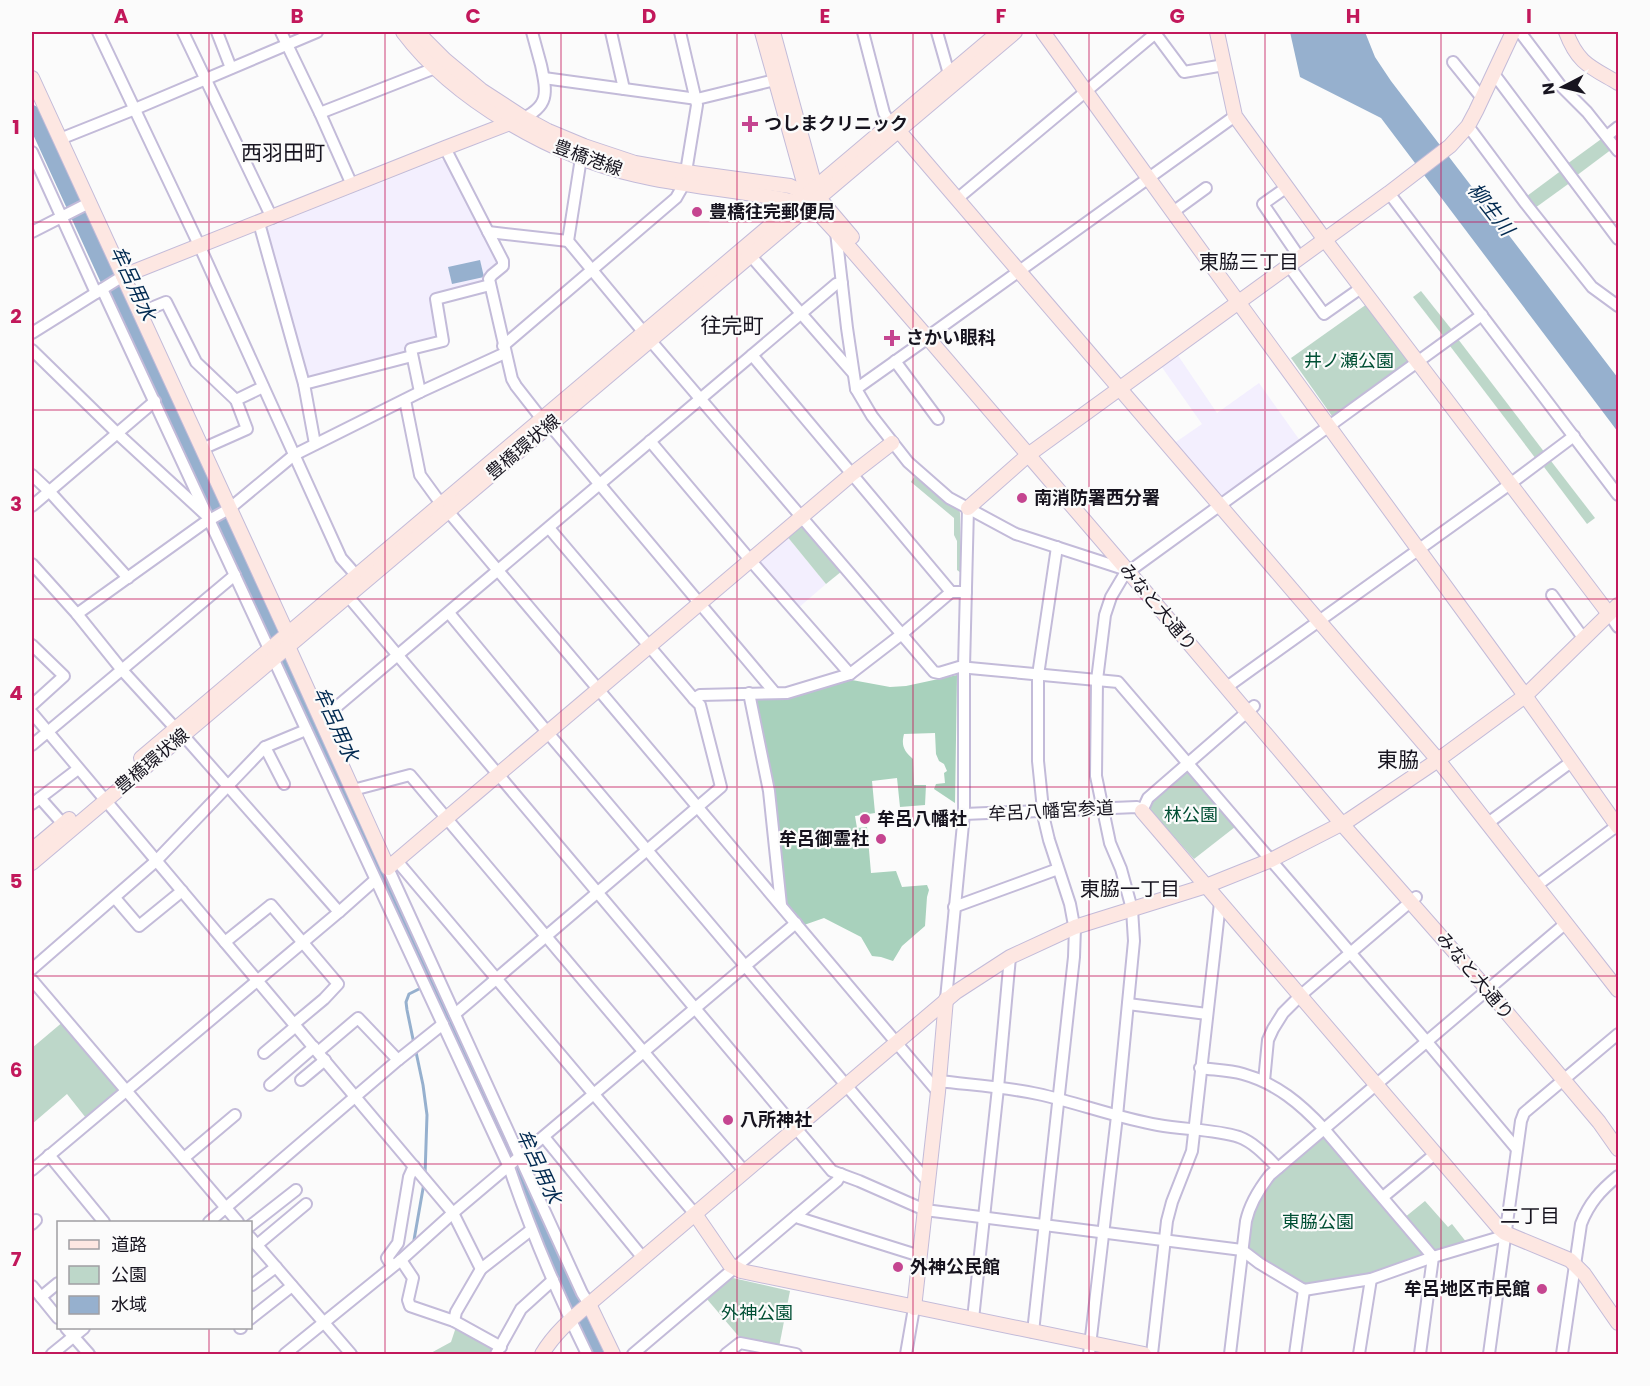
<svg xmlns="http://www.w3.org/2000/svg" width="1650" height="1386" font-family="Poppins,'Noto Sans JP',sans-serif">
<rect width="100%" height="100%" fill="#fbfbfb"/>
<!-- built -->
<g fill="#f3effe">
<path d="M440,159L446,161L499,260V266L488,273L481,284L432,298L440,339L408,352L306,379L263,229Z"/>
<path d="M1177,354L1217,413L1259,383L1301,442L1222,498L1173,444L1202,424L1161,366Z"/>
<path d="M786,535L826,584L797,609L757,561Z"/>
</g>
<!-- green -->
<g fill="#bdd7c9">
<path d="M1604,137L1612,149L1576,176L1567,164Z"/>
<path d="M1562,170L1571,182L1535,208L1527,196Z"/>
<path d="M1421,291L1452,330L1444,337L1413,297Z"/>
<path d="M1367,304L1410,358L1409,363L1332,416L1291,358Z"/>
<path d="M1458,339L1545,453L1536,459L1450,346Z"/>
<path d="M1551,461L1595,518L1587,524L1544,467Z"/>
<path d="M915,476L946,502L959,509L960,513L961,573L957,570V541L954,535V518L911,482Z"/>
<path d="M802,524L842,571L826,584L786,535Z"/>
<path d="M1188,770L1235,827L1194,859L1151,811L1150,803Z"/>
<path d="M64,1021L120,1091L86,1118L67,1094L32,1124V1048Z"/>
<path d="M1321,1138H1326L1375,1195L1422,1253L1420,1258L1377,1273L1305,1287L1247,1250L1250,1219L1265,1188Z"/>
<path d="M1425,1201L1448,1227L1452,1224L1467,1243L1433,1252L1404,1218Z"/>
<path d="M733,1278L790,1291L779,1347L741,1339L706,1298L727,1280Z"/>
<path d="M456,1327L492,1348L491,1354H429L451,1342Z"/>
</g>
<!-- forest -->
<path fill="#a8d1bc" d="M957,675L955,803L934,789L936,784L945,783L944,773L947,771L944,764L939,761L936,754L935,733L904,734C901,746 904,751 913,759L914,785H926L925,805L900,807L897,778L872,781L875,813L855,816L857,828L867,827L871,873L896,871L902,887L927,885L929,890L927,897L925,926L902,946L893,961L881,957L872,956L861,937L824,918L804,925L786,905L755,698H785L852,680L890,687L906,686Z"/>
<!-- water -->
<g fill="#96b0ce">
<path d="M1290,32H1365L1375,57L1391,81L1618,378V432L1381,118L1300,77Z"/>
<path d="M480,260L484,277L452,284L448,267Z"/>
</g>
<g fill="none" stroke-linecap="round" stroke-linejoin="round">
<!-- stream -->
<g stroke="#96b0ce" stroke-width="3">
<path d="M414,1044L407,1010L406,1002L409,994L423,987"/>
<path d="M416,1052L423,1085L427,1115L425,1175"/>
<path d="M414,1240L424,1183"/>
</g>
<!-- river -->
<path stroke="#96b0ce" stroke-width="16" d="M32,113L353,814L552,1244V1258L596,1354"/>
<!-- street casing -->
<g stroke="#c3bbd9" stroke-width="14">
<g id="street">
<path d="M98,32L200,247L341,558L356,575"/>
<path d="M183,32L272,218"/>
<path d="M217,32L231,68"/>
<path d="M281,32L320,113L352,185"/>
<path d="M611,32L624,89"/>
<path d="M863,32L884,113L890,123"/>
<path d="M937,32L949,74"/>
<path d="M1520,32L1560,85L1587,112L1618,151"/>
<path d="M1155,33L1184,72L1224,65"/>
<path d="M1453,62L1482,98"/>
<path d="M1494,74L1618,239"/>
<path d="M544,78L697,99L775,80"/>
<path d="M320,113L435,68"/>
<path d="M519,120C550,107 547,93 541,65C538,54 535,43 532,32"/>
<path d="M1468,126L1526,204L1592,287L1618,306"/>
<path d="M1607,136L1618,127"/>
<path d="M60,139L135,109L317,32"/>
<path d="M445,148L503,261V266L492,275L489,279L512,379L516,386L541,418"/>
<path d="M32,152L96,293"/>
<path d="M581,158L568,241L650,340L934,672L939,673L959,667L1118,682L1427,1042L1516,1148"/>
<path d="M1287,187L1263,204L1300,258"/>
<path d="M1389,193L1618,495"/>
<path d="M957,199L1157,32"/>
<path d="M1173,212L1206,188"/>
<path d="M259,223L304,384L315,444"/>
<path d="M32,232L89,203"/>
<path d="M488,232L568,241"/>
<path d="M836,232L847,328L856,389L872,416L908,462L949,498L1016,534L1127,570L1111,597L1105,615L1097,680L1096,776L1110,843L1121,869L1132,909L1134,941L1117,1116L1089,1354"/>
<path d="M750,255L853,373"/>
<path d="M1289,266L1324,314L1361,288"/>
<path d="M102,289L269,649"/>
<path d="M139,313L166,302L196,362L236,400L263,387"/>
<path d="M32,333L123,276"/>
<path d="M933,333L1235,116"/>
<path d="M503,346L676,198L684,184L697,105L680,32"/>
<path d="M32,350L118,434L206,515"/>
<path d="M752,355L951,592"/>
<path d="M895,361L938,419"/>
<path d="M304,384L412,356"/>
<path d="M856,389L928,338"/>
<path d="M420,392L411,349L443,341L436,299L490,285"/>
<path d="M405,400L420,475L436,497L938,1092"/>
<path d="M549,424L775,693"/>
<path d="M650,441L751,561L850,674"/>
<path d="M202,449L247,429L236,400"/>
<path d="M32,475L49,491L128,578"/>
<path d="M32,506L155,401"/>
<path d="M549,528L694,699L700,695L787,693L850,674L902,634L951,592H966"/>
<path d="M32,564L77,614L122,670L175,728"/>
<path d="M1127,570L1135,567L1482,315"/>
<path d="M347,595L832,1171L859,1181L925,1210L1242,1250L1259,1263L1304,1290L1371,1279L1433,1257L1497,1238L1505,1233"/>
<path d="M1552,595L1584,639"/>
<path d="M449,613L548,733L928,1182"/>
<path d="M77,614L204,523L229,509L294,455L420,392L505,353"/>
<path d="M1609,614L1618,627"/>
<path d="M32,645L64,676L32,705"/>
<path d="M273,658L509,1167C531,1232 557,1293 587,1354"/>
<path d="M1227,687L1510,484L1574,436"/>
<path d="M749,693L769,791L781,905"/>
<path d="M32,713L453,1213L481,1269"/>
<path d="M321,720L836,284L842,283"/>
<path d="M183,735L339,912"/>
<path d="M32,745L235,575"/>
<path d="M265,747L284,784"/>
<path d="M353,790L410,775L745,1172"/>
<path d="M40,798L63,824"/>
<path d="M32,804L78,769"/>
<path d="M964,814L1137,807L1142,811L1148,798L1254,706"/>
<path d="M1488,823L1571,762"/>
<path d="M397,861L695,1214"/>
<path d="M388,868L582,1293L589,1304"/>
<path d="M1536,886L1618,825"/>
<path d="M115,898L139,926L182,891"/>
<path d="M954,907L1058,869"/>
<path d="M225,942L271,905L338,984L324,999L294,1024"/>
<path d="M32,969L156,861L265,747L306,730"/>
<path d="M32,980L238,1222"/>
<path d="M946,999L964,814V667L968,508"/>
<path d="M1128,1004L1207,1014"/>
<path d="M455,1014L721,787L700,705L694,699"/>
<path d="M318,1052L358,1018L398,1060"/>
<path d="M264,1053L296,1026"/>
<path d="M1200,1068C1214,1070 1229,1070 1243,1074C1276,1083 1301,1104 1324,1129L1433,1257L1420,1354"/>
<path d="M301,1080L325,1060"/>
<path d="M939,1081C972,1085 1006,1087 1038,1094C1079,1103 1117,1118 1158,1125C1184,1130 1214,1129 1239,1137C1255,1143 1267,1157 1278,1168"/>
<path d="M1264,1081L1268,1040L1273,1029L1283,1013L1301,995L1416,897"/>
<path d="M270,1085L314,1047"/>
<path d="M544,1137L643,1258"/>
<path d="M49,1155L104,1222"/>
<path d="M184,1158L235,1115"/>
<path d="M32,1170L339,912L375,880"/>
<path d="M1383,1197L1435,1154"/>
<path d="M797,1215L799,1218L920,1256"/>
<path d="M209,1222L398,1060L443,1024"/>
<path d="M32,1224L36,1220"/>
<path d="M250,1226L296,1190"/>
<path d="M250,1237L351,1354"/>
<path d="M257,1245L306,1204"/>
<path d="M401,1260L413,1278L408,1300L410,1306L454,1321L501,1347"/>
<path d="M392,1266L387,1258L398,1243L409,1177L414,1166"/>
<path d="M252,1285L276,1267"/>
<path d="M32,1286L58,1318"/>
<path d="M41,1297L58,1283"/>
<path d="M250,1319L292,1286"/>
<path d="M973,1319L998,1088L1010,957"/>
<path d="M454,1321L456,1312L481,1269L531,1230"/>
<path d="M66,1328L89,1354"/>
<path d="M240,1328H241"/>
<path d="M1033,1332L1074,957L1075,927L1073,920L1070,904L1049,840L1044,819L1038,761V675L1057,547"/>
<path d="M52,1354L84,1328"/>
<path d="M285,1354L401,1260L453,1213L796,923"/>
<path d="M496,1354L521,1309L553,1280"/>
<path d="M633,1354L837,1181L841,1174"/>
<path d="M726,1354L740,1343L796,1354"/>
<path d="M906,1354L914,1308"/>
<path d="M1152,1354L1167,1221L1172,1202L1192,1151L1220,903"/>
<path d="M1230,1354L1246,1221C1250,1203 1259,1189 1270,1175L1566,923"/>
<path d="M1295,1354L1304,1290"/>
<path d="M1359,1354L1371,1279"/>
<path d="M1489,1354L1521,1121L1524,1113L1618,1034"/>
<path d="M1562,1354L1581,1224C1589,1203 1601,1190 1618,1176"/>
</g>
</g>
<!-- secondary casing -->
<g stroke="#c3bbd9" stroke-width="16">
<g id="secondary">
<path d="M403,32C454,100 553,156 636,175C682,186 729,189 775,198C784,199 793,202 802,203"/>
<path d="M417,32L445,60L481,90L524,118L548,131L584,146L635,163L686,172L790,186L812,196"/>
<path d="M762,32L810,204L836,232L928,338L1127,570L1342,824L1487,989L1599,1122L1618,1149"/>
<path d="M773,32L818,197L852,237"/>
<path d="M1043,32C1200,251 1359,468 1518,686C1552,733 1585,780 1618,827"/>
<path d="M1217,32L1235,116L1325,240L1609,614"/>
<path d="M1566,32C1578,64 1591,67 1618,83"/>
<path d="M32,78L287,633L288,646L291,653L388,868L852,474L892,443"/>
<path d="M898,130L1438,760L1618,990"/>
<path d="M123,276L445,148L510,123"/>
<path d="M968,508L1028,455L1389,193L1450,146L1468,126L1476,111L1513,32"/>
<path d="M141,758L999,32"/>
<path d="M1142,811L1499,1228L1505,1233L1570,1260L1584,1274L1618,1323"/>
<path d="M32,850L69,819"/>
<path d="M32,863L1015,32"/>
<path d="M695,1214L730,1265L741,1271L1144,1354"/>
<path d="M589,1304L956,992L1010,957L1075,927L1206,886L1271,860L1349,820L1438,760L1525,696L1618,605"/>
<path d="M914,1308L938,1092L946,999"/>
<path d="M542,1354C554,1334 571,1319 589,1304L613,1354"/>
</g>
</g>
<!-- street -->
<use href="#street" stroke="#fff" stroke-width="10"/>
<!-- secondary -->
<use href="#secondary" stroke="#fde7e2" stroke-width="14"/>
</g>
<!-- grid -->
<path fill="none" stroke="#c2185b" stroke-width="1.5" stroke-opacity="0.55" d="M209,32V1222M385,32V1354M561,32V1354M737,32V1354M913,32V1354M1089,32V1354M1265,32V1354M1441,32V1354M32,222H1618M32,410H1618M32,599H1618M32,787H1618M32,976H1618M32,1164H1618M209,1328V1354"/>
<!-- markers -->
<g fill="#c54590" stroke="#fbfbfb" stroke-width="2">
<path d="M747 115h6v6h6v6h-6v6h-6v-6h-6v-6h6z"/>
<circle cx="697" cy="212" r="6"/>
<path d="M889 329h6v6h6v6h-6v6h-6v-6h-6v-6h6z"/>
<circle cx="1022" cy="498" r="6"/>
<circle cx="865" cy="819" r="6"/>
<circle cx="881" cy="839" r="6"/>
<circle cx="728" cy="1120" r="6"/>
<circle cx="898" cy="1267" r="6"/>
<circle cx="1542" cy="1289" r="6"/>
</g>
<g text-anchor="middle" stroke-width="4.5" stroke-linejoin="round" paint-order="stroke">
<!-- poi labels -->
<g font-size="18" font-weight="bold" fill="#17141f" stroke="#fbfbfb" text-anchor="start">
<text x="764" y="130">つしまクリニック</text>
<text x="709" y="218">豊橋往完郵便局</text>
<text x="906" y="344">さかい眼科</text>
<text x="1034" y="504">南消防署西分署</text>
<text x="877" y="825">牟呂八幡社</text>
<text x="869" y="845" text-anchor="end">牟呂御霊社</text>
<text x="740" y="1126">八所神社</text>
<text x="910" y="1273">外神公民館</text>
<text x="1530" y="1295" text-anchor="end">牟呂地区市民館</text>
</g>
<!-- street labels -->
<g font-size="18" fill="#17141f" stroke="#fbfbfb">
<text transform="translate(588 158) rotate(20)" y="6">豊橋港線</text>
<text transform="translate(523 447) rotate(-40)" y="6">豊橋環状線</text>
<text transform="translate(1158 607) rotate(50)" y="6">みなと大通り</text>
<text transform="translate(152 761) rotate(-40)" y="6">豊橋環状線</text>
<text transform="translate(1051 811) rotate(-3)" y="6">牟呂八幡宮参道</text>
<text transform="translate(1475 976) rotate(50)" y="6">みなと大通り</text>
</g>
<!-- park labels -->
<g font-size="18" fill="#014f34" stroke="#fbfbfb">
<text x="1349" y="367">井ノ瀬公園</text>
<text x="1191" y="821">林公園</text>
<text x="1318" y="1228">東脇公園</text>
<text x="757" y="1319">外神公園</text>
</g>
<!-- water labels -->
<g font-size="20" font-style="italic" fill="#012950" stroke="#fbfbfb">
<text transform="translate(1491 209) rotate(52)" y="7">柳生川</text>
<text transform="translate(133 283) rotate(65)" y="7">牟呂用水</text>
<text transform="translate(336 724) rotate(65)" y="7">牟呂用水</text>
<text transform="translate(539 1166) rotate(65)" y="7">牟呂用水</text>
</g>
<!-- neighbourhood labels -->
<g font-size="20" fill="#17141f" stroke="#fbfbfb">
<text x="1249" y="269">東脇三丁目</text>
<text x="1130" y="896">東脇一丁目</text>
<text x="1530" y="1223">二丁目</text>
</g>
<!-- quarter labels -->
<g font-size="21" fill="#17141f" stroke="#fbfbfb">
<text x="283" y="160">西羽田町</text>
<text x="732" y="333">往完町</text>
<text x="1398" y="767">東脇</text>
</g>
</g>
<!-- border -->
<rect width="1650" height="1386" fill="none" stroke="#fbfbfb" stroke-width="66"/>
<!-- legend -->
<rect x="57" y="1221" width="195" height="108" fill="#fbfbfb" stroke="#a09fa3" stroke-width="1.5"/>
<rect x="69" y="1240" width="30" height="9" fill="#fde7e2" stroke="#a09fa3" stroke-width="1.5"/>
<text x="111" y="1251" font-size="18" fill="#17141f">道路</text>
<rect x="69" y="1266" width="30" height="18" fill="#bdd7c9" stroke="#a09fa3" stroke-width="1.5"/>
<text x="111" y="1281" font-size="18" fill="#17141f">公園</text>
<rect x="69" y="1296" width="30" height="18" fill="#96b0ce" stroke="#a09fa3" stroke-width="1.5"/>
<text x="111" y="1311" font-size="18" fill="#17141f">水域</text>
<!-- north arrow -->
<g transform="translate(1563 87) rotate(263)" stroke="#fbfbfb" stroke-width="4.5" paint-order="stroke">
<path d="M0-4.5L10 22L0 15L-10 22Z" fill="#17141f"/>
<text y="-9" font-size="16" font-weight="bold" text-anchor="middle" fill="#17141f">N</text>
</g>
<rect x="33" y="33" width="1584" height="1320" fill="none" stroke="#c2185b" stroke-width="2"/>
<g font-size="20" text-anchor="middle" font-weight="bold" fill="#c2185b">
<text x="121" y="23">A</text>
<text x="297" y="23">B</text>
<text x="473" y="23">C</text>
<text x="649" y="23">D</text>
<text x="825" y="23">E</text>
<text x="1001" y="23">F</text>
<text x="1177" y="23">G</text>
<text x="1353" y="23">H</text>
<text x="1529" y="23">I</text>
<text x="16" y="134">1</text>
<text x="16" y="323">2</text>
<text x="16" y="511">3</text>
<text x="16" y="700">4</text>
<text x="16" y="888">5</text>
<text x="16" y="1077">6</text>
<text x="16" y="1266">7</text>
</g>
</svg>
